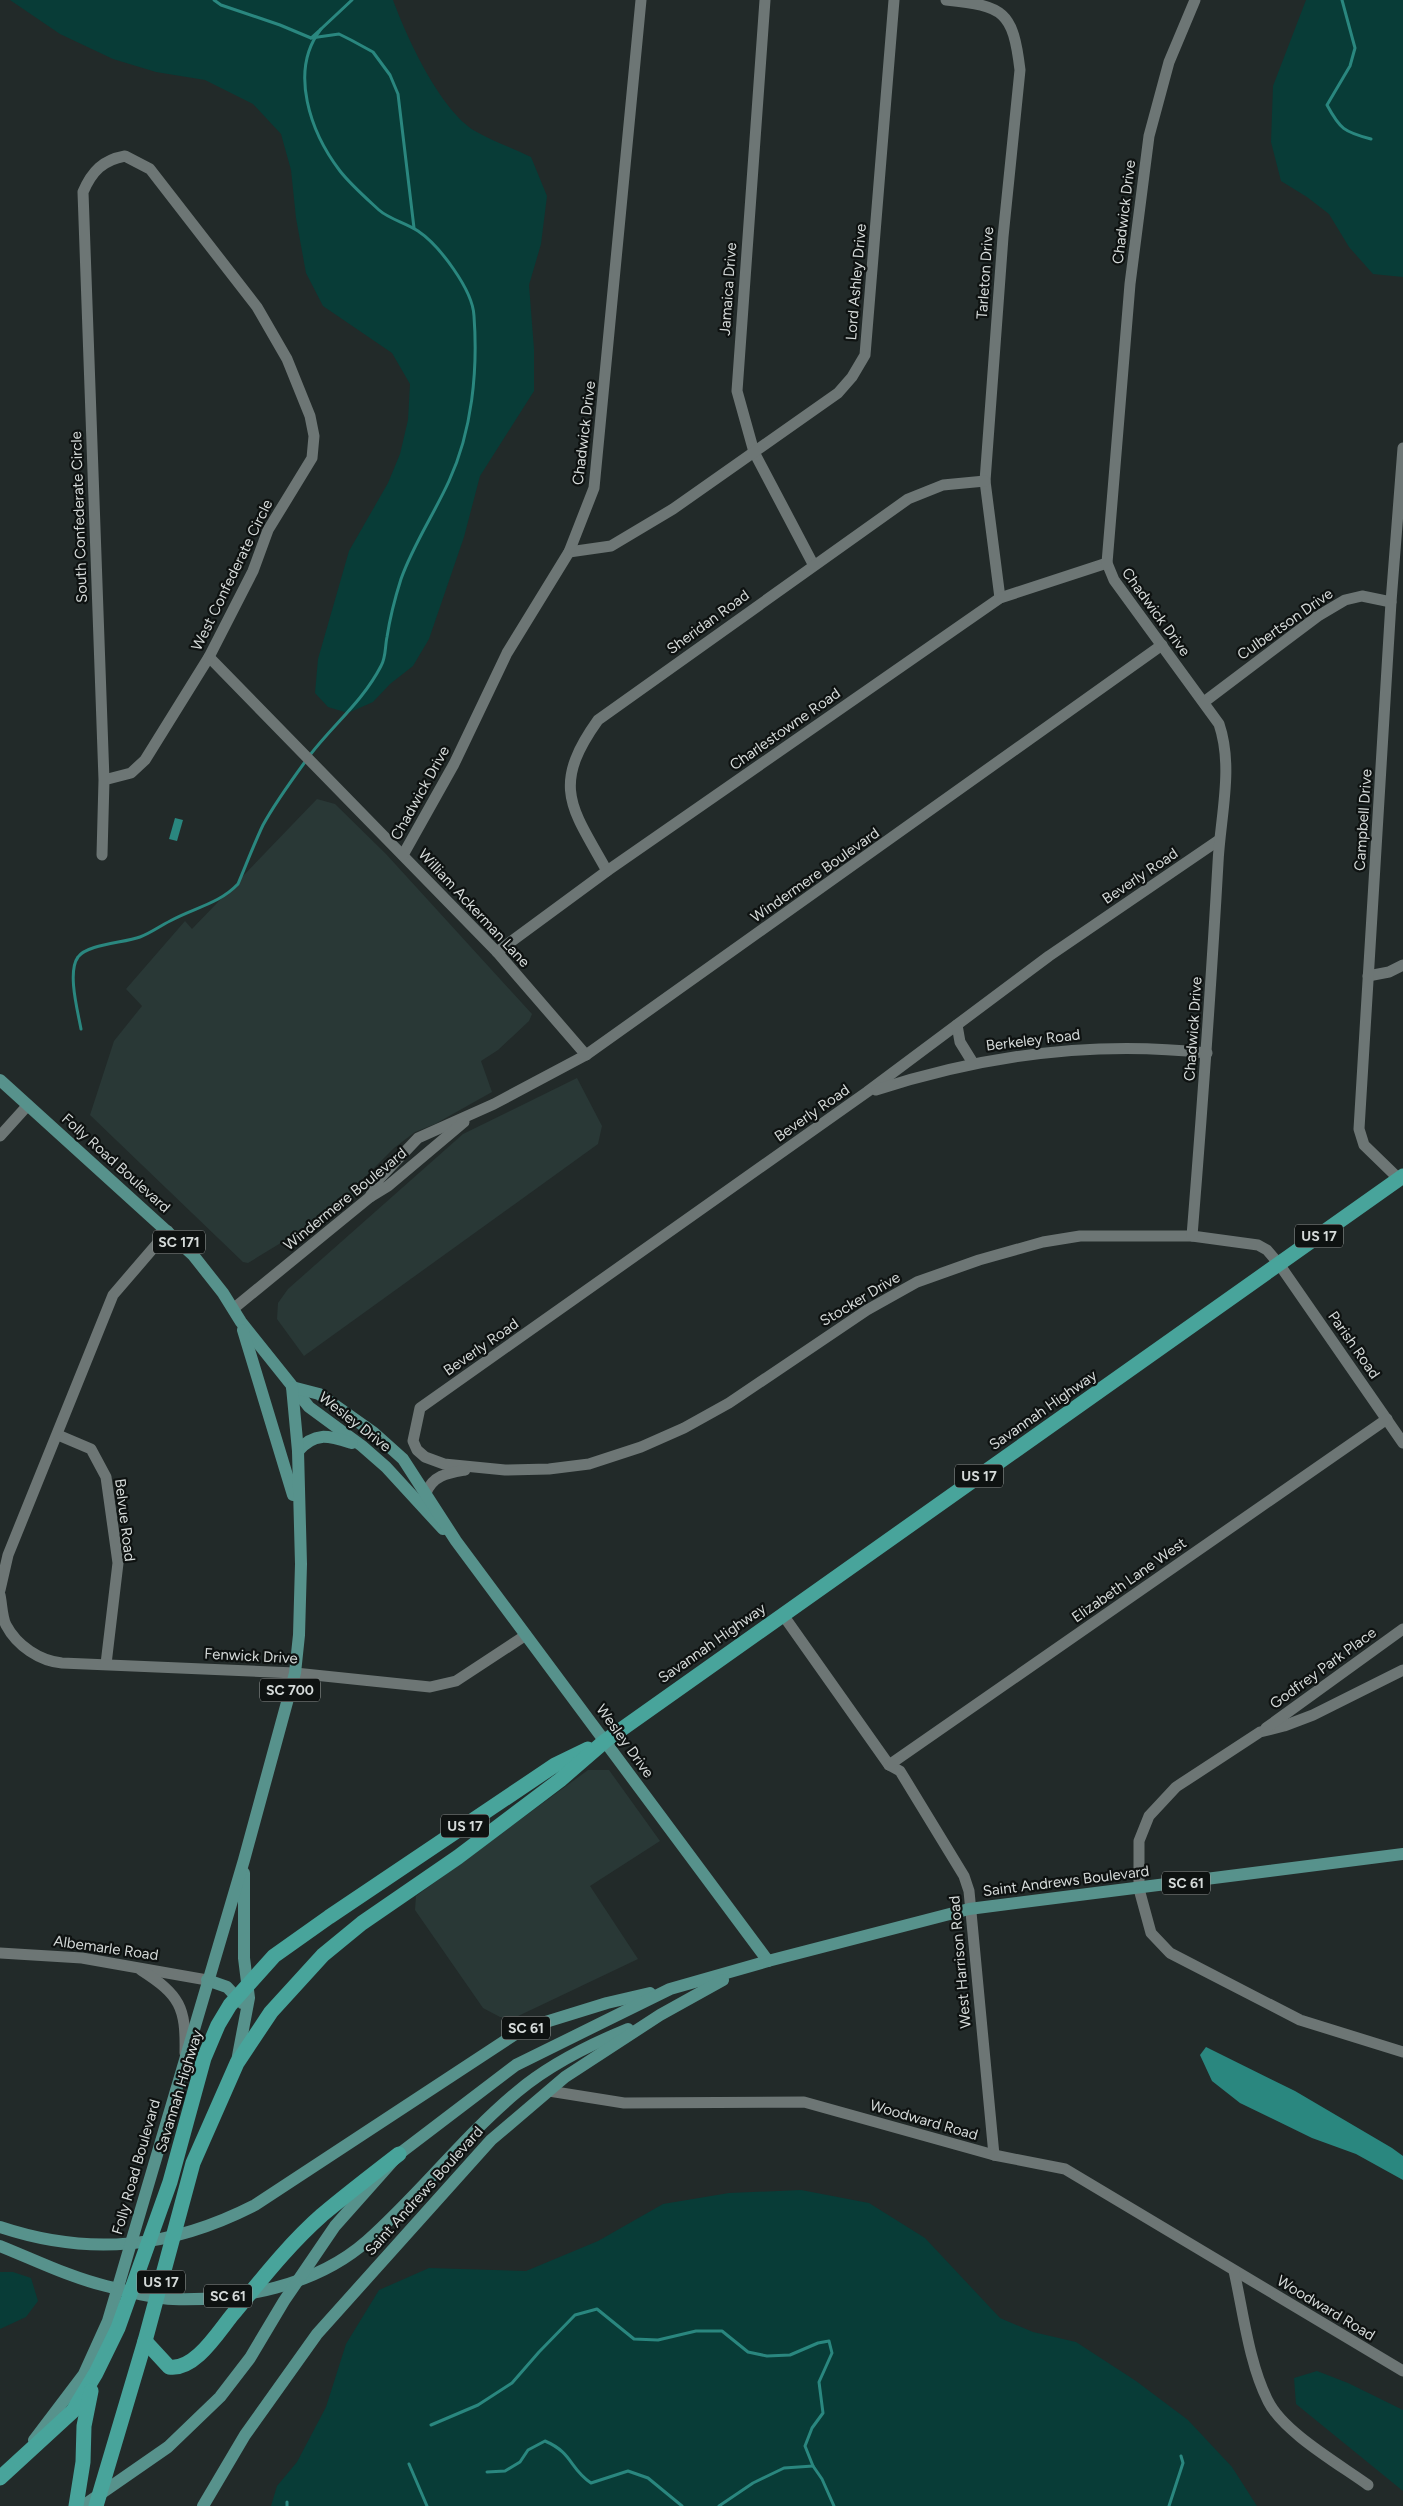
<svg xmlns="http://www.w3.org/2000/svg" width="1403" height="2506" font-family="Figtree,sans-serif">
<rect width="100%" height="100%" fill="#222a29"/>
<!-- built -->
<g fill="#293836">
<path d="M317,799L335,804L386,854L532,1014L529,1021L498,1050L481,1061L492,1092L435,1124L415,1132L394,1148L363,1179L358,1196L248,1263L243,1262L90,1115L114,1041L142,1006L126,989L185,921L192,929Z"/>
<path d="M577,1078L602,1126L598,1144L304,1356L277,1319L278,1303L288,1289L463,1134Z"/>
<path d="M588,1770H609L660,1841L590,1886L638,1959L514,2018L500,2017L483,2008L415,1910L416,1896Z"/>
</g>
<!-- green -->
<g fill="#083c37">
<path d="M10,0H393C407,38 440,110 475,131C492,141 513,148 531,157L547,196L541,244L529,285L534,349V391L480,476L464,537L429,639L413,666L390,684L373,702L348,713L328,707L315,693L318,659L349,551L388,483L400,454L408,420L410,384L392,353L323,306L306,273L296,218L291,170L281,134L253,104L205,80L156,72L113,59L60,34Z"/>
<path d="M1306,0H1403V277L1373,274L1349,247L1329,214L1307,197L1281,181L1271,142L1273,86Z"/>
<path d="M801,2190L869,2203L925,2238L1000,2318L1033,2332L1076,2342L1136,2381L1188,2420L1232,2467L1257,2506H271L277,2486L297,2462L326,2407L346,2344L379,2290L429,2268L526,2271L598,2241L663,2204L729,2193Z"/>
<path d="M0,2272H13L31,2278L38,2301L26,2317L0,2329Z"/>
<path d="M1317,2371L1348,2383L1403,2410V2491L1296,2404L1294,2378Z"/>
</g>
<!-- water -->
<g fill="#2a877f">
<path d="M175,818L183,820L177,841L169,839Z"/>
<path d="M1206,2047L1295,2091L1392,2148L1403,2156V2180L1356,2154L1312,2138L1240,2103L1212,2081L1200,2055Z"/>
</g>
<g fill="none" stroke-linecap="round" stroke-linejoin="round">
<!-- stream -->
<g stroke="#2a877f" stroke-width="3">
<path d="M214,0L221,5L280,25L311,38L339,34L351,40L373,52L390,75L398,94L414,228"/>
<path d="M1342,0L1355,48L1350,66L1327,105C1340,129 1344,132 1371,139"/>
<path d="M321,29L352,0"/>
<path d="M81,1029C78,1012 67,972 78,957C87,944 124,943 140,937C151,933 160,926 170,921C193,908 219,904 238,884C246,865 254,844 263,825C276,801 294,777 310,755C333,725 363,701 381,666C386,658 385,646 387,637C390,617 395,598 401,579C413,545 434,514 449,481C472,431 478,371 474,316C473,290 439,245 418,231C406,223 389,219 379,210C366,198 351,185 340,171C311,133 288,71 321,29L311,38"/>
<path d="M431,2425L478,2405L512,2383L539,2352L575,2315L597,2309L634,2339L658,2340L696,2331H722L748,2352L767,2356L790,2355L818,2343L829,2341L832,2353L819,2382L823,2413L812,2428L805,2446L813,2466L822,2479L834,2506"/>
<path d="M409,2464L427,2506"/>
<path d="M487,2472L505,2471L520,2462L528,2450L545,2441C573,2453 569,2468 591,2483L628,2471L648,2478L682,2506"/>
<path d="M287,2506V2502"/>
<path d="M719,2506L753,2483L784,2468L813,2466"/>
<path d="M1169,2506L1183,2463L1181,2456"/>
</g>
<!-- minor -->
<g stroke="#6d7675" stroke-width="11">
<path d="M765,0L737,391L754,452L813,564"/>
<path d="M946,0C1004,6 1013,11 1020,70L1003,237L985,481L1000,598"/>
<path d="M569,552L611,546L673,509L838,393L852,377L865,355L894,0"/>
<path d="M209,657L497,952L586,1055"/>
<path d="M1204,702L1318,616L1345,600L1362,596L1391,602"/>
<path d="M1219,840L1049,956L867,1092L420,1408L413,1441L417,1450L425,1457L444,1464L505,1470L549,1469L589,1464L641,1447L684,1428L729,1403L867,1310L917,1282L979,1260L1043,1242L1080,1236H1192L1258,1245L1267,1250L1279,1264L1403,1443"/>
<path d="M102,855L104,780L83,192C92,171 103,160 125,156L150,169L257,307L287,359L310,416L314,436L312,458L268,530L253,571L209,657L145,760L131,773L104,780"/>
<path d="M403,855L454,764L507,653L569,552L594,488L641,0"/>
<path d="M607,871C572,808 550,787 598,720L908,499L943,485L985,481"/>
<path d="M497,952L607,871L1000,598L1107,563"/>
<path d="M1368,976L1389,972L1403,965"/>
<path d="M957,1025L960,1042L973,1063"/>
<path d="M876,1090C984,1055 1094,1040 1207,1053"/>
<path d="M0,1136L28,1105"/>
<path d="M1399,1179L1364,1145L1359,1129L1391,602L1403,448"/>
<path d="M370,1197L379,1179L418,1138L494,1104L586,1055L1162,645"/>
<path d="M1192,1236C1202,1112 1211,987 1218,863C1220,818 1234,768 1219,724L1114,580L1107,563L1130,284L1149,136L1169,62L1195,0"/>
<path d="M233,1309L370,1197L388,1186L464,1122"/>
<path d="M58,1435L91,1449L106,1477L118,1563L106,1664"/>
<path d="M426,1493C433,1475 448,1473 465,1470"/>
<path d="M0,1590L8,1555L113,1295L168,1231"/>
<path d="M0,1595C2,1604 2,1617 6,1625C17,1646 40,1661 62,1663L295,1673L430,1687L456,1681L526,1635"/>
<path d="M783,1615L889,1765L900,1771L964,1876L969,1891L994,2155"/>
<path d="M1403,1670L1313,1715L1284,1726L1260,1732L1176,1787L1149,1816L1139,1841V1889L1151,1933L1170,1953L1300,2020L1403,2052"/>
<path d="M1266,1728L1403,1629"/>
<path d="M889,1765L1387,1419"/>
<path d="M0,1953L82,1958L207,1980"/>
<path d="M141,1970C180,1995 186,2007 185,2053"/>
<path d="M549,2091L624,2103L804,2102L994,2155L1065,2169L1403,2371"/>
<path d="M1234,2271C1243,2311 1249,2364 1268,2401C1283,2432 1339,2464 1368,2485"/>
</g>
<!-- major -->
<g stroke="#57928c" stroke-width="12">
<path d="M0,1080L193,1255L223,1293L241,1322L309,1407L362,1446L386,1467L443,1529"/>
<path d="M243,1330L293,1495"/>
<path d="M292,1387L319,1394L374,1433L403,1459L456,1541L768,1961"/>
<path d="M298,1451C315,1431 329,1436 352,1443"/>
<path d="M207,1980L227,1987L242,2003"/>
<path d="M237,2061L249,1998L244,1958V1873"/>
<path d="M0,2227C90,2257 171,2248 255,2205L523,2029L607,2003L650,1993"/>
<path d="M0,2246C35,2260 69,2277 106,2286C126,2291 151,2298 173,2299C239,2301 316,2286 367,2241C420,2194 463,2137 517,2092C550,2064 589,2045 628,2029"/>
<path d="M34,2440L84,2374L108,2321L244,1860L295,1673L299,1635L301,1564L298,1451L292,1387"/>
<path d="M83,2506L168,2447L220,2397L250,2358L284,2301L335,2226L399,2154L516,2065L670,1989L768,1961L969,1909L1403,1854"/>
<path d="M203,2506L245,2435L317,2334L491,2140L565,2077L660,2015L723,1980"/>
</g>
<!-- highway -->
<g stroke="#48a49b" stroke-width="15">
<path d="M145,2341L169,2367C195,2371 218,2332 233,2314C261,2280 289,2244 322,2215C347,2194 373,2174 399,2154"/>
<path d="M0,2478L73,2411L96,2373L118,2328L170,2182L204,2058L218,2025L230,2005L274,1956L329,1917L555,1765L588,1749"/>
<path d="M76,2506L83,2462L84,2426L91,2391"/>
<path d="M96,2506L145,2341L193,2163L237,2063L271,2012L323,1955L362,1923L458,1857L560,1780L605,1741L1403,1176"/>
</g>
</g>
<g text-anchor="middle" stroke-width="4.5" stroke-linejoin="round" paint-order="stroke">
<!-- shield labels -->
<g fill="#0e1211" stroke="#999d9c" stroke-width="1">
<rect x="1295" y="1224.5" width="48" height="23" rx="4"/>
<rect x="153" y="1230.5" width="52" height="23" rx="4"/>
<rect x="955" y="1464.5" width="48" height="23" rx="4"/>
<rect x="260" y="1678.5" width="60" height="23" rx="4"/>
<rect x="441" y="1814.5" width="48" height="23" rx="4"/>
<rect x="1162" y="1871.5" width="48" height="23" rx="4"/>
<rect x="502" y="2016.5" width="48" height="23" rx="4"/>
<rect x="137" y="2270.5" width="48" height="23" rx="4"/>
<rect x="204" y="2284.5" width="48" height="23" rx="4"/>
</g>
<g font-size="14" font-weight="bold" fill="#d4d9d8">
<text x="1319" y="1241">US 17</text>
<text x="179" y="1247">SC 171</text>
<text x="979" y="1481">US 17</text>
<text x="290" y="1695">SC 700</text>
<text x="465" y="1831">US 17</text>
<text x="1186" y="1888">SC 61</text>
<text x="526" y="2033">SC 61</text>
<text x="161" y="2287">US 17</text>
<text x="228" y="2301">SC 61</text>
</g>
<!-- street labels -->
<g font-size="15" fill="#d4d9d8" stroke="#0e1211">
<text transform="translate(1124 212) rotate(-83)" y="5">Chadwick Drive</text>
<text transform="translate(985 273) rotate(-86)" y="5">Tarleton Drive</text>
<text transform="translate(856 282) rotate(-85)" y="5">Lord Ashley Drive</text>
<text transform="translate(728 289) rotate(-86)" y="5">Jamaica Drive</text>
<text transform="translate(584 433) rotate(-83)" y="5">Chadwick Drive</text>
<text transform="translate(79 517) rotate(-92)" y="5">South Confederate Circle</text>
<text transform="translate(232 575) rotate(-64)" y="5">West Confederate Circle</text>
<text transform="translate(1156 612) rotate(54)" y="5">Chadwick Drive</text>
<text transform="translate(708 622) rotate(-36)" y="5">Sheridan Road</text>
<text transform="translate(1285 624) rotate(-35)" y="5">Culbertson Drive</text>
<text transform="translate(785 729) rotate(-35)" y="5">Charlestowne Road</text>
<text transform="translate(420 793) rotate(-61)" y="5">Chadwick Drive</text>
<text transform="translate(1363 820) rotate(-86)" y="5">Campbell Drive</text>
<text transform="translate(815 875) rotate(-35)" y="5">Windermere Boulevard</text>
<text transform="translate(1140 876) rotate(-34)" y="5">Beverly Road</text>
<text transform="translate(474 908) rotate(47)" y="5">William Ackerman Lane</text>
<text transform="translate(1193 1029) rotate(-86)" y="5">Chadwick Drive</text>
<text transform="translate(1033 1040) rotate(-7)" y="5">Berkeley Road</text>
<text transform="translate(812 1113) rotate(-35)" y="5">Beverly Road</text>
<text transform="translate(116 1163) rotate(42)" y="5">Folly Road Boulevard</text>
<text transform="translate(345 1199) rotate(-39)" y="5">Windermere Boulevard</text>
<text transform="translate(860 1299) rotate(-31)" y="5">Stocker Drive</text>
<text transform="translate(1354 1345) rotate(55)" y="5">Parish Road</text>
<text transform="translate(481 1347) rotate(-35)" y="5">Beverly Road</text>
<text transform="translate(1043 1410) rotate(-35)" y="5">Savannah Highway</text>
<text transform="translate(355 1422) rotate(38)" y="5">Wesley Drive</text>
<text transform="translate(125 1520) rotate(83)" y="5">Belvue Road</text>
<text transform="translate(1129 1580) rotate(-35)" y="5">Elizabeth Lane West</text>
<text transform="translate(712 1643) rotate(-35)" y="5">Savannah Highway</text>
<text transform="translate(251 1656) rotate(3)" y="5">Fenwick Drive</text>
<text transform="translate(1323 1668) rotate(-36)" y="5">Godfrey Park Place</text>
<text transform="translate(625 1741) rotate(54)" y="5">Wesley Drive</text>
<text transform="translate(1066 1881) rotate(-7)" y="5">Saint Andrews Boulevard</text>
<text transform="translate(106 1948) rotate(8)" y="5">Albemarle Road</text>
<text transform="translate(960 1962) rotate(-95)" y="5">West Harrison Road</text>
<text transform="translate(179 2091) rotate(-73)" y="5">Savannah Highway</text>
<text transform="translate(924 2120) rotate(16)" y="5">Woodward Road</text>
<text transform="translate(136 2167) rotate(-74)" y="5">Folly Road Boulevard</text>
<text transform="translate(424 2191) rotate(-48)" y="5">Saint Andrews Boulevard</text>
<text transform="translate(1326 2308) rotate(31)" y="5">Woodward Road</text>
</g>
</g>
</svg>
